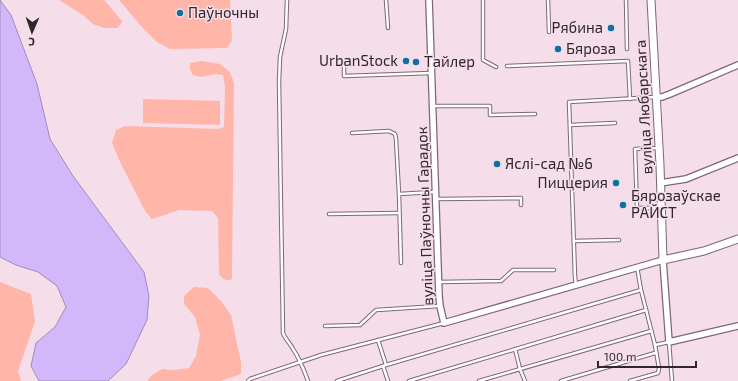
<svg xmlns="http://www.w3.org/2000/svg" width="738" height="381" font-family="'Exo 2',sans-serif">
<rect width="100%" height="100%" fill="#f5dee9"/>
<!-- green -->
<g fill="#ffb5a7">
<path d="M59,0H104L122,21L121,24L117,28H104L93,24L83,15Z"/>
<path d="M119,0H230L232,40L227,48L170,49L157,42L140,25Z"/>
<path d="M202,61L220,64L230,72L234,83L232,277L231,280C225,280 222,279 219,274L218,218L212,211L179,210L152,219L145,211L121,164L112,143L116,130L125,126L218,129L224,127L225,87L223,75L216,74L201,77L193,75L190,69V63Z"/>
<path d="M143,99L220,101V125L143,123Z"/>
<path d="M0,282L31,294L35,321L18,371L21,381H0Z"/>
<path d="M194,287L208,288L221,301L231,315L241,362V374L221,381H147L152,375L162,369L173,370L189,368L196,356L200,335L195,317L184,304V296Z"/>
</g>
<!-- water -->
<path fill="#d2b7fb" stroke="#a18cbd" d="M0,0L11,15L37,84L50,139L73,176L144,272L149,296L147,320L126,364L108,381H39L31,366L36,343L55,327L66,307L57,286L38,272L16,265L0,257Z"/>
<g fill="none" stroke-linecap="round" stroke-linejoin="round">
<!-- lane casing -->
<g stroke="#7d6872" stroke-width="4.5">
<g id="lane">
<path d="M287,0L286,29L280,57L279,82L283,333C285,339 290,343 293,349C300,359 304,370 308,381"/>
<path d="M386,0L388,28"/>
<path d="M483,0V60L496,67"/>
<path d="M548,0L549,32"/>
<path d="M626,0L627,49"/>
<path d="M344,64V76L431,73"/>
<path d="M507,66L628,61L630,99"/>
<path d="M432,106H490V115L535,114"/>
<path d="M570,125L615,123"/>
<path d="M352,133L389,131L395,134L396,139L399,194L401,263"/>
<path d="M659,148L635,149L637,208H660"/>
<path d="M399,194L434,192"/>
<path d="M436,199L521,198V205"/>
<path d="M329,214L399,213"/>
<path d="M574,241L619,240"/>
<path d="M637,267L641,290L655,345L669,342L672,381"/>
<path d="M439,282L501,281L513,270H554"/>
<path d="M576,285L575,277L569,102L656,97"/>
<path d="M325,326L360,325L376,310L439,306"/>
<path d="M378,340L386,365"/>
<path d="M515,349L520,369L525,381"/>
<path d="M383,366L388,381"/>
<path d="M248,381L250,379L321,355L444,323"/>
<path d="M337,381L386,365L641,290"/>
<path d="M409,381L646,310"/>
<path d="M479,381L651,331"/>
<path d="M561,381L655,353"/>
<path d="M630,381L658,373L659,368L655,345"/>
</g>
</g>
<!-- street casing -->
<g stroke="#7d6872" stroke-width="8">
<g id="street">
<path d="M429,0L439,296L440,306L444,323L663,260L669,342L712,332L738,326"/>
<path d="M656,97H662L670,94L738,65"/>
<path d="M660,183L686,179L738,158"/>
</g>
</g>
<!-- secondary casing -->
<g stroke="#7d6872" stroke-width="9">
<path id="secondary" d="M651,0L660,165L663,260L704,251L738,239"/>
</g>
<!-- lane -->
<use href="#lane" stroke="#fff" stroke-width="2.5"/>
<!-- street -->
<use href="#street" stroke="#fff" stroke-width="5.5"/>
<!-- secondary -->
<use href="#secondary" stroke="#fff" stroke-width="7"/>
</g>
<!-- markers -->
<g fill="#10719e" stroke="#f5dee9" stroke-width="1.5">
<circle cx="180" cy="13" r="4"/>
<circle cx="611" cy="28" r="4"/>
<circle cx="558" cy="49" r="4"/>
<circle cx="406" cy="61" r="4"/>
<circle cx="416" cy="62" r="4"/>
<circle cx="497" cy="164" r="4"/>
<circle cx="616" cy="183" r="4"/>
<circle cx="623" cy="205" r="4"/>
</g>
<g text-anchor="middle" stroke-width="3" stroke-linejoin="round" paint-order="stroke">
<!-- poi labels -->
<g font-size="15" fill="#30272b" stroke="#f5dee9" text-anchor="start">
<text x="188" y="18">Паўночны</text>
<text x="603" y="33" text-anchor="end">Рябина</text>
<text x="566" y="54">Бяроза</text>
<text x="398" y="66" text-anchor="end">UrbanStock</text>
<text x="424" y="67">Тайлер</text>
<text x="505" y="169">Яслі-сад №6</text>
<text x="608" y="188" text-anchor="end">Пиццерия</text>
<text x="631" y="201">Бярозаўскае<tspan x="631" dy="17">РАЙСТ</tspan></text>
</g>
<!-- street labels -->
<g font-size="15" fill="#30272b" stroke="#f5dee9">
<text transform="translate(644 107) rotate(-93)" y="5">вуліца Любарскага</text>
<text transform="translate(425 216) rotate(-92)" y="5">вуліца Паўночны Гарадок</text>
</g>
</g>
<!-- north arrow -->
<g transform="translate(32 32) rotate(182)" stroke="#f5dee9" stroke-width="3" paint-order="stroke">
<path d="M0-3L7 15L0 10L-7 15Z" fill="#30272b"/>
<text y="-6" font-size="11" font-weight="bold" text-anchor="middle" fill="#30272b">С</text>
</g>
<!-- scale -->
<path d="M598 361v6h98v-6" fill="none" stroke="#30272b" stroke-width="2"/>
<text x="604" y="361" font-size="12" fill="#30272b" stroke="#f5dee9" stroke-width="3" paint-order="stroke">100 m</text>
</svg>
